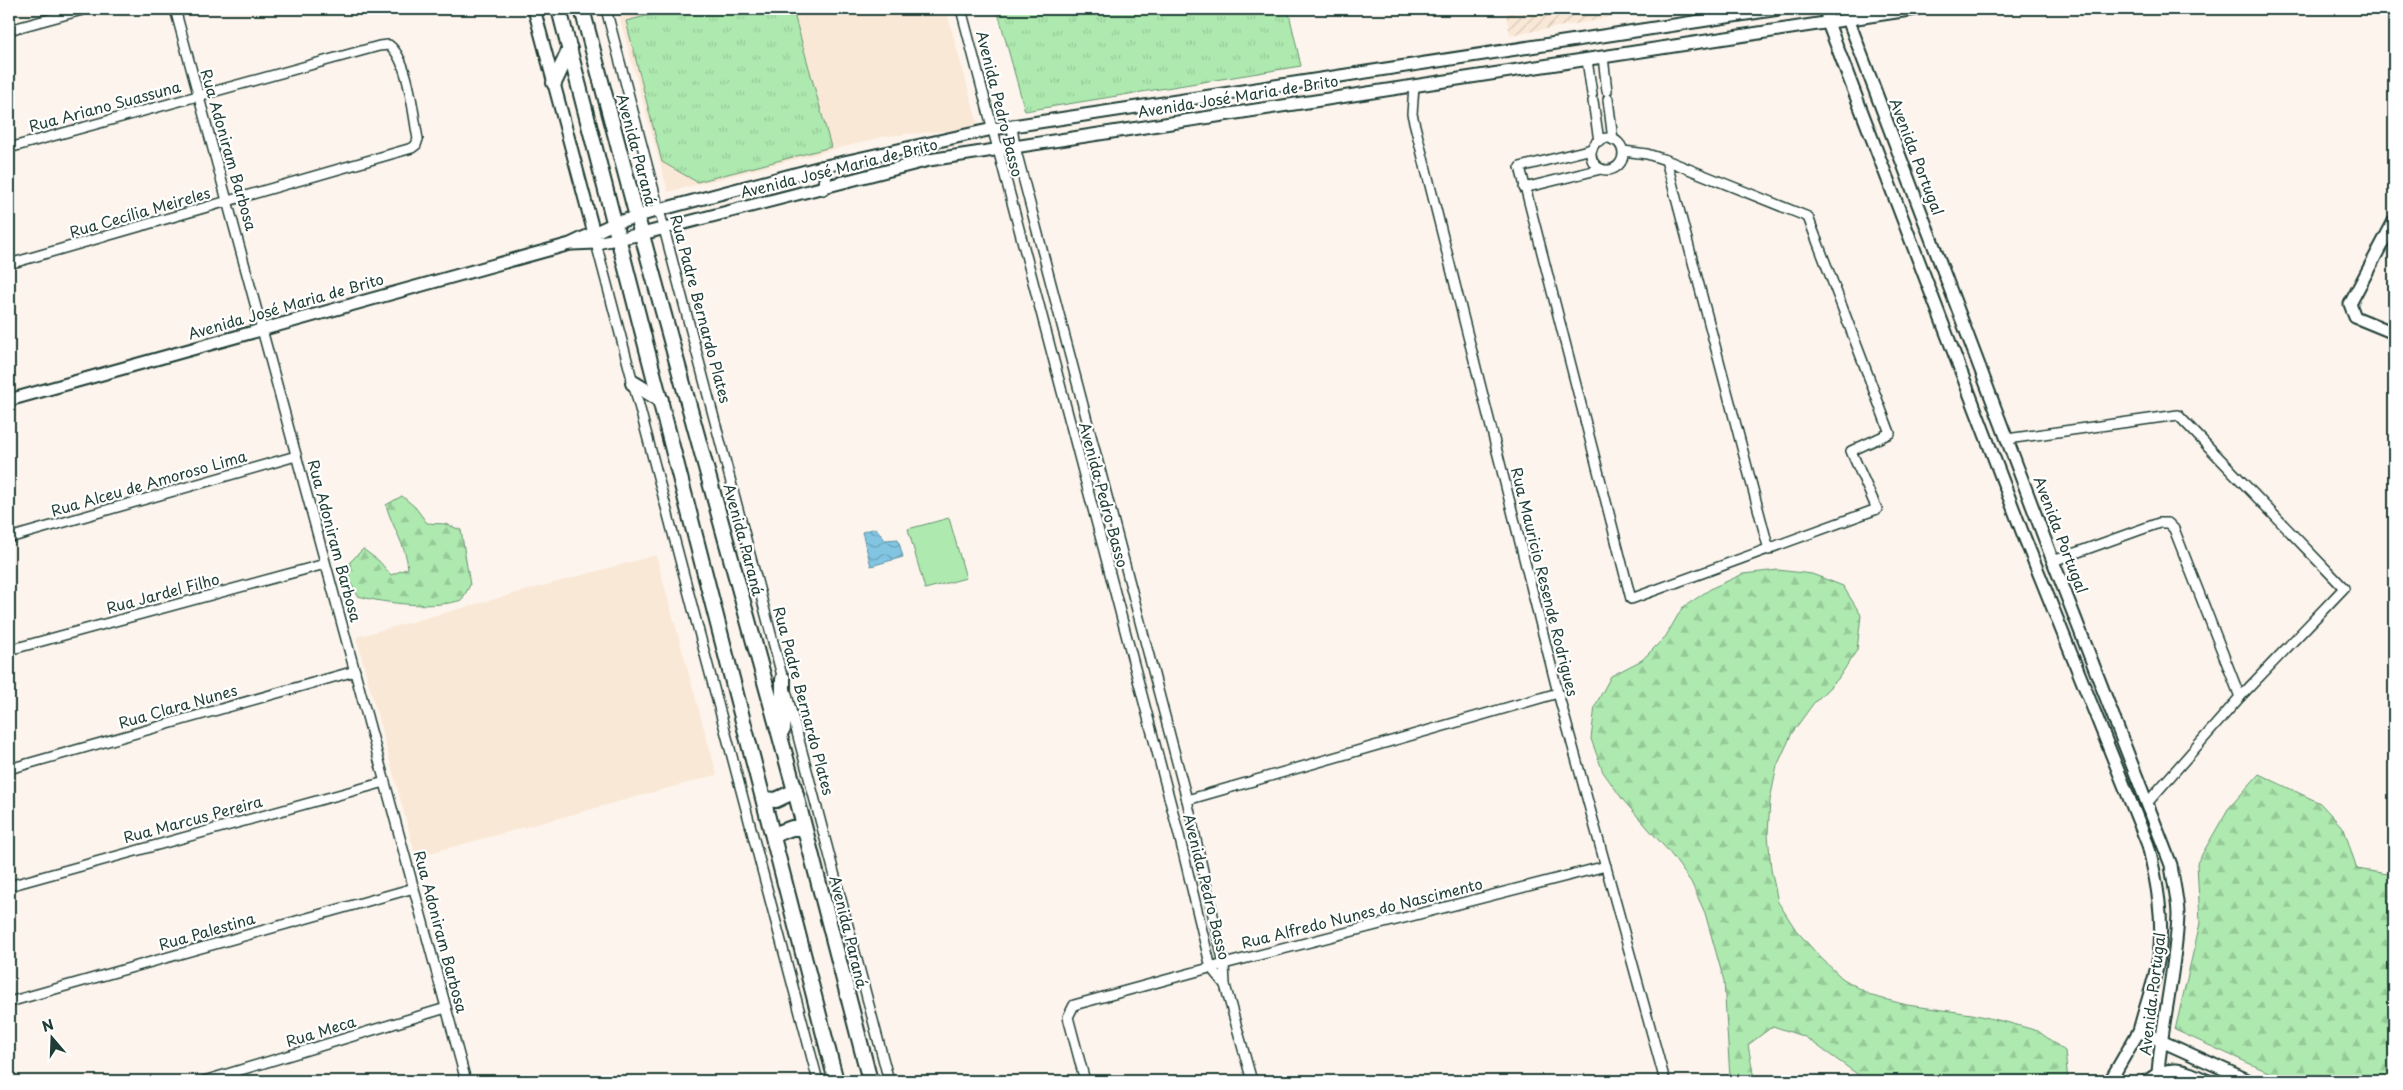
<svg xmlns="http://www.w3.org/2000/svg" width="2403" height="1090" font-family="'Playpen Sans',sans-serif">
<defs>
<pattern id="industrial-furrows" width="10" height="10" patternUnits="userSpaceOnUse" patternTransform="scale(1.25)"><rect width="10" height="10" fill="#fae8d7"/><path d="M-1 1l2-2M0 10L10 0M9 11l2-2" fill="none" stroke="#d6c8b9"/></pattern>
<pattern id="grass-tufts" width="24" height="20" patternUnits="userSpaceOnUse" patternTransform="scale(1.25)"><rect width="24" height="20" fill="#aee9af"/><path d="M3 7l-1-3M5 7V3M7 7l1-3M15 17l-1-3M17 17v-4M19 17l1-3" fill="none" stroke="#95c997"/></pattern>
<pattern id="forest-firs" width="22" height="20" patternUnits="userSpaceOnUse" patternTransform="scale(1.25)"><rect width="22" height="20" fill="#aee9af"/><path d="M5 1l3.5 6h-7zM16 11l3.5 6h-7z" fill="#95c997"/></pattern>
<pattern id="water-waves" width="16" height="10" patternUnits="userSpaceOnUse" patternTransform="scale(1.25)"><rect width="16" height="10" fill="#82c5e3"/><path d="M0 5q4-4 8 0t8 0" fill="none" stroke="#6aa1b9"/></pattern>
</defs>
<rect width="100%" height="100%" fill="#fdf5ed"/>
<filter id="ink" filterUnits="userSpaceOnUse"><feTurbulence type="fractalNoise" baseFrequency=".02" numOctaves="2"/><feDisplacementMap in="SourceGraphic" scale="10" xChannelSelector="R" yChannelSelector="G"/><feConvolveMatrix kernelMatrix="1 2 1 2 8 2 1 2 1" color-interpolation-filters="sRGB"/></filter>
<g filter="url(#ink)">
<!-- built -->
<g fill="#fae8d7">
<path d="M617,9H946L979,128L887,136L668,192Z"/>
<path d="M656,555L717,775L416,857L356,637Z"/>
</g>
<!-- industrial -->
<path fill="url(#industrial-furrows)" d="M1505,9H1632L1599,20L1510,35Z"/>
<!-- grass -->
<g fill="url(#grass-tufts)" stroke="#669372">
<path d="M674,9H810L794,14L831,147L697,182L662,162L626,21Z"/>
<path d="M997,9H1288L1301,66L1025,111Z"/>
</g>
<!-- forest -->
<g fill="url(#forest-firs)" stroke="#669372">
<path d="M402,496L415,507L427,523L445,524L461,530L470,585L462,600C434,609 387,604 358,596L349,580L350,562L363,549L379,561L391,575L408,568C406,545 392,527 386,505Z"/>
<path d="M1778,570L1812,574L1843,586L1861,615L1857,650L1838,679L1813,704L1792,733L1777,766L1770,800L1768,834L1771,869L1778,902L1796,930L1818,955L1842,978L1872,996L1907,1005L1972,1014L2006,1022L2038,1031L2065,1051L2068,1081H1867L1805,1037L1773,1026L1748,1045L1754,1078C1745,1083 1739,1082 1730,1078L1724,981L1705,913L1691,882L1670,853L1623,800L1603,772L1591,739L1595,706L1611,676L1642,660L1666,636L1682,608L1712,588L1743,574Z"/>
<path d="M2259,774L2320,803L2344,829L2357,869L2394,875V1081H2288L2175,1030L2200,923L2197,863L2228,809Z"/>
</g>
<!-- pitch -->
<path fill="#aee9af" stroke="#669372" d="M949,518L966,578L925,589L908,529Z"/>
<!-- water -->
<path fill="url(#water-waves)" stroke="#5a8f9d" d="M876,528L885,540L898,539L903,557L871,566L862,532Z"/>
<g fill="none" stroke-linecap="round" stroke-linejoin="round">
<!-- street casing -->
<g stroke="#1f3d34" stroke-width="12">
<g id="street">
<path d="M175,9L466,1081"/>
<path d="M606,9L889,1081"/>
<path d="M961,9L1179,835L1211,968L1225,985"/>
<path d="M9,30L86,9"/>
<path d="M1603,57L1607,91"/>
<path d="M1587,60L1592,94"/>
<path d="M1414,86L1412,114L1558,693L1665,1081"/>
<path d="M1608,99L1613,140"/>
<path d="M1593,101L1599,141"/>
<path d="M1012,127L1015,147L1187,800L1224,964L1225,985L1252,1081"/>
<circle cx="1607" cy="154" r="16"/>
<path d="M9,148L379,46L389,45C409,60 413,114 418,139L416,145L412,148L9,264"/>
<path d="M1592,149L1520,167L1631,599L1877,509L1851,451L1890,433L1808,217L1666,160L1647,154L1623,151"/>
<path d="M1666,160L1769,550"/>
<path d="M1524,188L1601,169"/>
<path d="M596,243L818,1081"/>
<path d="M2007,439L2178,415L2344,588L2240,697L2148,802"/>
<path d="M9,538L296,456"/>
<path d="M2053,561L2159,523H2168L2174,529L2240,697"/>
<path d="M9,650L325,564"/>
<path d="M9,769L355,671"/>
<path d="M1187,800L1558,693"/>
<path d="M9,886L385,782"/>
<path d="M9,1002L414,888"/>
<path d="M204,1081L446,1008"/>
<path d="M1085,1081L1068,1017L1074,1005L1224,964L1606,866"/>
</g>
</g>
<!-- secondary casing -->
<g stroke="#1f3d34" stroke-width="15">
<g id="secondary">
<path d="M534,9L595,237"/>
<path d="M1826,9L1828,23L2023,534L2148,845C2157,882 2164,918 2159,956C2155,981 2145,1007 2139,1031"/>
<path d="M1846,9L1848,19L2053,561L2171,865C2173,881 2178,899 2178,915C2176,969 2162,1020 2158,1073"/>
<path d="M821,167L826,175L823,189"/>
<path d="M2394,221L2350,304L2355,317L2394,333"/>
<path d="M572,244L596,243L642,234L929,160L1916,9"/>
<path d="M9,400L570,244L615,223L659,210L821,167L993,129L1779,9"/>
<path d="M2110,1081L2139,1031L2250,1081"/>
<path d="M2147,1081C2170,1063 2184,1070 2208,1081"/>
</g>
</g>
<!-- primary casing -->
<g stroke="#1f3d34" stroke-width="18">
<g id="primary">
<path d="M559,9L836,1081"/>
<path d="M582,9L637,217L795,791L870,1081"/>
<path d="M554,83L570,49"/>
<path d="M633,383L661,400"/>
<path d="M783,729V679"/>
<path d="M764,799L776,800L795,791"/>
<path d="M773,835L792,828H804"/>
</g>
</g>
<!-- street -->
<use href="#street" stroke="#fff" stroke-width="9"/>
<!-- secondary -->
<use href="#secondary" stroke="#fff" stroke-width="11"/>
<!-- primary -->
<use href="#primary" stroke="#fff" stroke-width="14"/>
</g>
</g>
<g text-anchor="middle" stroke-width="4.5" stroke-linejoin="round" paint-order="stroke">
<!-- street labels -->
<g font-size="15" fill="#1f3d34" stroke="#fff">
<text transform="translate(1238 97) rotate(-9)" y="5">Avenida José Maria de Brito</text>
<text transform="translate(999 104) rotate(76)" y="5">Avenida Pedro Basso</text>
<text transform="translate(105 107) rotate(-15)" y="5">Rua Ariano Suassuna</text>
<text transform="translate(228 150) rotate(74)" y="5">Rua Adoniram Barbosa</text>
<text transform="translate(636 150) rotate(75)" y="5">Avenida Paraná</text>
<text transform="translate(1916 157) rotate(69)" y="5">Avenida Portugal</text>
<text transform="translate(839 169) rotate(-14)" y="5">Avenida José Maria de Brito</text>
<text transform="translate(140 213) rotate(-16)" y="5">Rua Cecília Meireles</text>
<text transform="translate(286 307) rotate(-16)" y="5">Avenida José Maria de Brito</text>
<text transform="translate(700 309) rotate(75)" y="5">Rua Padre Bernardo Plates</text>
<text transform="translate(149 484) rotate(-16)" y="5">Rua Alceu de Amoroso Lima</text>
<text transform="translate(1103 495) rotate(75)" y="5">Avenida Pedro Basso</text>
<text transform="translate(2060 535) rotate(69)" y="5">Avenida Portugal</text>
<text transform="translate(743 540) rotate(75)" y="5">Avenida Paraná</text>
<text transform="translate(334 541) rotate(75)" y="5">Rua Adoniram Barbosa</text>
<text transform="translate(1544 582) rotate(76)" y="5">Rua Mauricio Resende Rodrigues</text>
<text transform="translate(163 594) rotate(-15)" y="5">Rua Jardel Filho</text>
<text transform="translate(803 701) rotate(75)" y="5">Rua Padre Bernardo Plates</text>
<text transform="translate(178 707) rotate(-16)" y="5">Rua Clara Nunes</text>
<text transform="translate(193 820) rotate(-15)" y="5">Rua Marcus Pereira</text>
<text transform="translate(1206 887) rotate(76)" y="5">Avenida Pedro Basso</text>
<text transform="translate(1362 914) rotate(-14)" y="5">Rua Alfredo Nunes do Nascimento</text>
<text transform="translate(207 932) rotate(-16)" y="5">Rua Palestina</text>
<text transform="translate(440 932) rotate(75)" y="5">Rua Adoniram Barbosa</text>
<text transform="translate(848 932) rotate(76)" y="5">Avenida Paraná</text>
<text transform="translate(2153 994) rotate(-83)" y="5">Avenida Portugal</text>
<text transform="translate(321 1032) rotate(-17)" y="5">Rua Meca</text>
</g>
</g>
<!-- margin -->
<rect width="2403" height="1090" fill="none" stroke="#fff" stroke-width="30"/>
<rect x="15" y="15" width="2373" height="1060" fill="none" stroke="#1f3d34" stroke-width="2" filter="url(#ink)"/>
<!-- north arrow -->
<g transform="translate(52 1038) rotate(341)" stroke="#ffffff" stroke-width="4" paint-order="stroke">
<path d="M0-4L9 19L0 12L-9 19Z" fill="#1f3d34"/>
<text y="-8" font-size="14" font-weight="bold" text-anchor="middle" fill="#1f3d34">N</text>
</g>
</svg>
